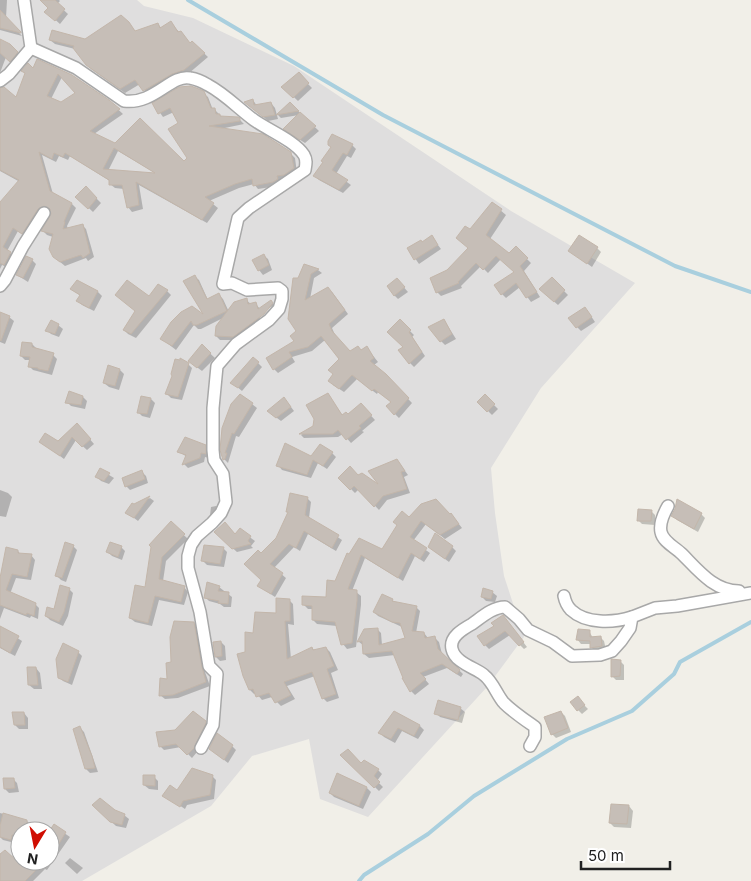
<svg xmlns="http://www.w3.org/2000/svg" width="751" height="881" font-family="Inter,sans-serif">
<rect width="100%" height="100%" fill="#f1efe8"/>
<!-- residential -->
<path fill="#dfdede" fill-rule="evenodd" d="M0,0H137L144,6L193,18L294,66L511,211L635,283L541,388L491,468L495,513L504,576L524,637L487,687L368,817L320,799L309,739L252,756L211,806L82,881H0ZM20,831H50V861H20Z"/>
<!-- shadow -->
<g fill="#0003" fill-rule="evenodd">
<path d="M0,0H7L6,18L22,36L0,30Z"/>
<path d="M42,0H59L60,1L57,4L68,14L60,24L50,15V8Z"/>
<path d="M128,23L136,32L158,24L162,29L171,23L190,44L192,42L208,57L188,74L148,94L140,84L125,93L91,69L75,49L55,44L50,40H85Z"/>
<path d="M0,41L9,45L21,57L14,65L6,57L0,73Z"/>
<path d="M38,61L109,101L123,114L94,134L115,144L184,163L189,159L180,123L174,112L163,117L154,104L203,93L208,97L213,110H215L222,117L238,118L244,124L220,129L290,153L295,158L297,173L278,186L258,189L254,184L239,188L209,201L218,208L207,223L139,185L143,209L132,212L128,207L124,189L115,188L110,184V181L70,156L68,160L59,156L56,162L42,155L53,194L72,204L76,208L67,226L68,229L82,225L86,229L94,257L88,261L86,258L65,266L54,257L53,237L47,235L43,231L53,214L52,211L49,209L42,213L26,237L18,231L7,251L15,257L9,268L2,265L0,269V204L20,182L0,171V89L17,99L26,74L23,71L33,70ZM62,77L77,94L61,104L51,99ZM118,151L157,174L108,171Z"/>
<path d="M298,74L312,88L298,101L283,87Z"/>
<path d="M253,100L257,106L271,103L275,108L278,119L268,121L250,105Z"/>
<path d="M290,103L319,131L305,143L289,133L299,115L281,118L278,115Z"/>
<path d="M352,145L356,149L351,158L347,156L336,174L351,185L343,193L319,180L315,176L332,147Z"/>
<path d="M86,188L101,203L93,212L77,197Z"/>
<path d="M493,204L506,215L490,239L509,255L516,248L531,263L524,271L540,297L531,302L520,287L506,298L502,294L516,272L501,259L488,273L481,266L461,286L462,288L441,296L437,292L448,272L469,248L470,231Z"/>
<path d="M432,237L441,249L419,264L408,248L423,243Z"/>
<path d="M597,248L601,252L592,267L570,251Z"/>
<path d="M263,255L268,259L272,270L263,275L259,270Z"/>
<path d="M32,260L36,264L28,282L17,275Z"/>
<path d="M304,266L318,270L322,273L314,278L310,299L332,292L348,314L332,328L336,337L350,352L361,351L367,348L378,362L374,365L385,375L412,403L399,418L387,406L392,402L378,392L377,394L357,379L344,392L333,385L334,374L340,360L325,340L312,351L292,357L295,362L278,373L274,369L296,341L299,280Z"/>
<path d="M194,276L199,280L208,300L219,295L223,299L229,312L246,300L251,304L255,303L260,309L271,302L277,308L238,340H220L216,336L223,318L201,329H198L194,325L176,350L162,339L172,323L207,318ZM273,306L261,320L259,318L267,309Z"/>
<path d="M552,279L568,295L558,305L544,293Z"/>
<path d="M77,282L98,292L102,296L94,311L82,305L78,301L81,296L71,289Z"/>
<path d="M401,284L408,292L398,299L394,295Z"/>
<path d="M167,291L171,295L136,338L128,334L124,330L149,297Z"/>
<path d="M0,313L9,317L14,321L5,344L0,342Z"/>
<path d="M589,313L595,322L581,331L577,327Z"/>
<path d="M444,320L456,339L445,345L441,341Z"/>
<path d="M400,321L414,335L412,337L425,356L414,367L410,363Z"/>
<path d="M58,325L63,329L59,337L51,334L47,330Z"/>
<path d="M32,344L36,348L53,355L57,359L52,375L33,370L29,366L30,360H25L21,356Z"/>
<path d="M202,346L215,358L202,371L194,365Z"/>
<path d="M258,363L262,367L242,391L236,386Z"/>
<path d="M188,364L192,368L182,400L171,398L167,394Z"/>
<path d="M120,370L124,374L119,390L109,387L104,383Z"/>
<path d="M70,393L83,397L87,401L85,409L71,406L67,402Z"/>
<path d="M328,395L343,416H348L361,405L375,420L362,431L364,432L351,443L343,434L338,437L304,438L301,435L314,427Z"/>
<path d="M485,396L498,409L492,415L479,402Z"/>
<path d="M151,399L155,403L150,418L142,416L138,412Z"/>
<path d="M288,403L294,411L281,421L273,415Z"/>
<path d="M252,404L257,408L239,437L236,436L228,463L224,459V429Z"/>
<path d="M81,429L94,444L87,450L76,440L64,459L41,442L58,443Z"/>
<path d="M205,446L209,450V458L205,457L204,462L188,468L184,464L187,457L178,451Z"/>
<path d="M332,453L336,457L327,469L318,463L311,478L282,470L278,465Z"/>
<path d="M400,464L408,475L404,477L410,493L387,500L379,510L359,489L355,493L340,478L358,476L382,489Z"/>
<path d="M101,470L114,478L109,484L101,481L97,477Z"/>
<path d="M142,472L146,476L148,483L130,490L126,486Z"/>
<path d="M0,490L8,493L12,497L6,517L0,516Z"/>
<path d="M150,498L154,501L138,521L126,512L134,506Z"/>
<path d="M307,498L311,502L309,518L342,540L336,551L308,534L300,551L294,547L274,568L286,578L275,597L263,589L261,555L277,539Z"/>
<path d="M216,506L220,509L214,518L210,515L211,507Z"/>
<path d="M651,511L655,515V525L642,524L638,520Z"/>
<path d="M701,514L705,518L698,532L677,520L673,516Z"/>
<path d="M409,519H455L462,528L445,539L426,524L413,541L430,553L424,562L415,556L403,581L365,558L352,591L356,592L361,596V605L356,647L347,649L343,644L337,626L317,624L313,620V609H308L304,605L327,599L336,583L347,555L383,550Z"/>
<path d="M171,523L188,539L166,561L163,581L184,587L188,592L184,605L159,600L152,626L135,622L130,618L146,589Z"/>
<path d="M240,530L255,541L251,546L253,548L237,552L215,532L235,536Z"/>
<path d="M73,546L77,550L66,582L61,580L57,576Z"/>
<path d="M121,547L125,551L122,560L112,556L108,552Z"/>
<path d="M429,547H452L456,551L449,562Z"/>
<path d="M223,548L227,552L224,567L207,565L203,561Z"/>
<path d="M18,551L21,555H31L35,560L31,580L16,578L10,594L35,604L39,608L38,619L31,616L30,618L4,608L0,619V583Z"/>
<path d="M219,587L232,597L231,607H224L220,604L209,601L205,597Z"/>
<path d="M69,589L73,593L68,616L63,626L50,620L46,616L54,611Z"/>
<path d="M492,592L497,596L495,602L486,601L482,597Z"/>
<path d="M289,600L293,604L294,625L288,624L291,659L312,648L315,651L326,648L330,652L338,670L331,673L339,698L327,702L323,698L315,676L287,686L295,699L281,706L272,697L262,700L256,693L254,694L250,690L246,653L254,634L278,615Z"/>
<path d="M392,600L396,603L416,607L420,611L416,633H424L428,638L434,637L439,642L442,654L463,674L461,677L447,668L423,677L429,684L415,695L411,691L395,655L369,658L364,654L363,645L359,642L377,629L381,633L382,645L407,639L402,627L378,616L374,612Z"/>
<path d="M507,621L527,647L524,649L510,635L489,649L485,645L496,627Z"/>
<path d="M194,623L198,628L205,672L210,686L178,698L165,699L160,695L168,680L173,663Z"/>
<path d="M0,627L22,641L15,656L0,648Z"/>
<path d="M589,631L593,638L600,637L604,641L606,650L595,651L591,647V644H581L577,639Z"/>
<path d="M221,642L225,646L226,660L220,661L216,657Z"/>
<path d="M78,652L82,656L72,685L63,681L59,677Z"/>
<path d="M620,661L624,665V680H616L612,676Z"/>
<path d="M36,668L40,673L42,689H34L29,685Z"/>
<path d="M581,702L588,709L582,714L578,710Z"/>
<path d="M460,708L465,712L462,723L440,717L436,713Z"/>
<path d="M395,712L420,726L424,730L418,739L402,731L395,743L384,737L380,733Z"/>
<path d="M561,712L565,716L571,732L556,738L552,734Z"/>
<path d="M24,713L28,718V729H19L15,725Z"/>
<path d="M205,722L209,726L197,752L192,758L181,747L164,750L160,746L175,731Z"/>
<path d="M80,728L84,732L98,772L90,773L86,769Z"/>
<path d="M232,746L236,750L228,763L215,753Z"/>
<path d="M342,755L362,765L378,770L382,774L377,781L383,787L379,791Z"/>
<path d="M212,776L216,780L214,799L187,805L185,809L167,797Z"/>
<path d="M154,777L158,781V790L149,789L144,785Z"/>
<path d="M13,779L17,783L19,792L9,793L5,789Z"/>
<path d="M367,788L371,792L363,809L334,797L330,793Z"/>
<path d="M94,805L124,815L129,819L126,828L116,826Z"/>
<path d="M629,806L633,811L631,828L614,827L610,823Z"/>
<path d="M0,813L27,821L31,825V831H20V838L16,839L15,843L3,840L0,837L2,824H0Z"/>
<path d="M54,826L70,837L47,870L45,869L33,881H18L10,870L20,859V861H29V864L31,861H50V832Z"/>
<path d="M70,858L83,868L77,874L65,863Z"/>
</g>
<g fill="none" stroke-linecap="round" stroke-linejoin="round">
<!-- stream -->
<g stroke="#a9cfde" stroke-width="4">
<path d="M188,0L383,115L675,266L751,292"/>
<path d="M359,881L364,875L428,834L474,796L567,739L632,711L674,674L680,662L751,622"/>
</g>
</g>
<!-- building -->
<g fill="#c6beb7" stroke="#c3b6aa" fill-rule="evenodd">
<path d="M40,0H55L65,9L55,21L44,12L48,8Z"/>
<path d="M0,10L21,32V33L0,28Z"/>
<path d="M121,15L129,22L135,31L158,23L160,28L171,21L178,32L181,31L190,43L192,41L205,53L184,70L172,74L143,91L135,80L120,89L86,65L73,48L74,46L49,40L52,30L85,39Z"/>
<path d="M0,39L10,44L18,52L10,62L0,53Z"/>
<path d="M37,59L72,75L109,100L120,109L90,131L115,143L140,118L184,161L187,158L168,129L178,123L170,108L158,114L152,103L179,87L191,86L204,91L211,108H215L216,114H220V116L238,117L240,118V121L209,126L263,134L291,152L294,168L284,175L277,176L278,179L273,182L253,186L252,179L235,184L205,197L214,203L202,220L136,182L139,205L127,208L122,185H109V180L65,153L63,157L54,153L52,159L39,152L50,191L72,203L64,222H65L63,229L83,224L90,253L83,258L81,255L60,262L53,257L49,249L53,234L41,231L51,214L50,209L44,206L38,209L22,234L13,228L3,247L11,252L4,265L0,263V202L19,180L0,170V88L4,87L16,97L25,73L21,71L28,63L33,68ZM58,74L75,93L61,102L47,96ZM114,148L155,173L103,169Z"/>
<path d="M299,72L309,83L293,98L281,87Z"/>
<path d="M253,99L254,105L271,102L275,115L263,117L244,102Z"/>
<path d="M290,102L299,111L276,115Z"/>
<path d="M300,112L316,126L300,140L283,129Z"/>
<path d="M332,134L353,144L347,155L343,153L332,170L348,180L339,190L313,176L323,162L321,161L331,147L328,145V141Z"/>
<path d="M86,186L97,198L88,209L75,197Z"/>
<path d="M492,202L502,209L486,235L509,253L516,246L528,258L520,266L537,292L526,298L516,283L501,295L494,285L514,272L496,256L483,270L476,263L458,282L459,283L436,293L430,278L447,270L468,248L456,238L465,226L470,229Z"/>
<path d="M432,235L438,245L414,260L407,248L421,240L422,242Z"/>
<path d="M579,235L598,247L587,264L568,251Z"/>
<path d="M264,254L269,265L258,271L252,260Z"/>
<path d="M26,256L33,259L23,278L16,275Z"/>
<path d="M304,264L319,269L311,274L305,300L328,287L345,310L329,324L332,331L350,351L358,346L361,350L367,346L374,358L370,361L386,374L409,398L394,415L386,406L391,402L374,389L372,391L352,375L339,389L328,381L333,374L328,370L339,359L321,336L308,347L289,352L292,357L273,370L266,358L294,341L290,336L296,331L288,319L293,278H298Z"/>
<path d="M195,275L207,299L219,293L227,311L197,325H193L191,321L172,346L160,339L171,322L181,312L192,306L203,314L183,281Z"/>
<path d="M552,277L565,290L554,302L539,289Z"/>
<path d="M397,278L405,287L394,296L387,286Z"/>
<path d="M77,280L98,291L89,308L76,301L80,295L70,289Z"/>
<path d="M127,280L149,296L158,284L168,290L131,334L123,330L135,311L115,295Z"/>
<path d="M247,298L248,304L256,302L258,309L271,300L273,303L264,314L233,337L215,336L216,326L234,302Z"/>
<path d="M585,307L592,317L576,328L568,318Z"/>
<path d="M0,312L10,316L1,341L0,340Z"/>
<path d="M400,319L411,330L409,332L422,352L409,364L398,350L403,347L387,332Z"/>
<path d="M444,319L452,334L440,342L428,327Z"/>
<path d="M51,320L59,324L55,334L45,331Z"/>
<path d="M22,342L32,343V347L54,353L48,371L38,369V368L28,367L30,357L20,356Z"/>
<path d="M202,344L211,353L197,368L188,361Z"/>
<path d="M253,357L259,362L238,388L230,383Z"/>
<path d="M180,358L189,363L178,397L165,394L172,376L171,374L175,359L180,360Z"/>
<path d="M108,365L120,369L115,386L103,383Z"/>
<path d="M69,391L83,396L81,405L65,403Z"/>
<path d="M328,393L342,415L346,412L348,414L361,403L372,415L359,426L361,428L346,440L338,430L333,434H299L313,426L314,419L306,405Z"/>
<path d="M240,394L253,403L234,434L232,433L225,453H227L225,459L223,460L220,450L222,428L231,404Z"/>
<path d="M485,394L495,404L487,412L477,402Z"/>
<path d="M141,396L151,398L147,414L137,413Z"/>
<path d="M284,397L291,407L276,418L267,411Z"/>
<path d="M77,423L91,439L82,447L72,437L60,456L39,442L45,433L58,441Z"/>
<path d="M185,437L206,445V454L201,453L200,458L182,465L186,455L177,452Z"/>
<path d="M285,443L311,456L320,444L333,452L323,466L313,460L307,475L276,466Z"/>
<path d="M397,459L405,471L401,472L407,489L383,496L374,507L354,486L350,490L338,478L350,466L358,475L362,473L378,484L368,471Z"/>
<path d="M100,468L110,473L104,481L95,477Z"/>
<path d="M142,470L145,479L125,487L122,478Z"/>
<path d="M290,493L308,497L305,515L339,535L332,548L304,531L296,548L289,544L270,564L283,573L271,594L257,586L261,580L244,564L258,550L261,553L276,538L288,512H286Z"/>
<path d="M150,496L134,518L125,513L132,503L134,504Z"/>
<path d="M436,499L450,514L451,513L459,524L440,535L421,521L410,537L427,548L420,559L411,553L398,578L361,555L348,589L357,590V601L352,643L341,645L335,622L312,620V606L302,605V596L326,597L327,580L335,581L347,553L349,554L359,538L382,549L397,525L393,522L402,511L409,517L421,504Z"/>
<path d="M677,499L702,513L694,529L671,516L675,509Z"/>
<path d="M638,509L652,510L651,521H637Z"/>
<path d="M171,521L185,534L162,557L159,579L185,586L181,602L155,596L148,623L129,618L135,585L145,587L151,547L149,545Z"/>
<path d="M225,522L235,534L240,528L251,536L248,541L251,544L232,549L214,532Z"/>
<path d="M435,533L453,546L445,559L428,547Z"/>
<path d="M65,542L74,545L62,578L55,576Z"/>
<path d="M110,542L122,546L118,557L106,552Z"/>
<path d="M204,545L224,547L220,564L201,561Z"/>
<path d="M6,547L18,550V553L32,554L27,577L12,574L6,590L36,603L34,616L27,613L26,615L0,605V578Z"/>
<path d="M207,582L220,586L218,591L229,592L228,604L218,603L219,601L204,598Z"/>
<path d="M60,585L70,588L64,612L59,622L45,616L47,607L54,609Z"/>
<path d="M483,588L493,591L491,599L481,597Z"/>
<path d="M382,594L393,599L392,601L417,606L412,631L424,632L425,638L435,636L438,649L460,670L457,674L442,664L420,673L426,679L410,692L402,678H403L392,651L363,654L362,641L357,642L364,629L378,628L379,645L405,638L400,623L392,622L373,612Z"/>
<path d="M276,598L290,599V621H285L287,659L312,647L313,650L326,647L334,666L327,669L336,694L322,699L312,672L284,682L291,695L275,703L269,693L256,697L253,689L249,690L243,676L237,654L245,652V632L253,633L255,612L276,613Z"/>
<path d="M503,615L524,642L519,646L505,631L484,646L477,636L494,626L491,623Z"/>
<path d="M174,621L194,622L202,667L206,682L173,695L159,696L160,678L167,679L166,663L171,662L170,637Z"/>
<path d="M0,626L19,636L10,653L0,647Z"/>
<path d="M578,629L590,630V637L601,636L602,646L590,648V641L576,640Z"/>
<path d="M221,641L222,656L215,657L213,642Z"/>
<path d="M63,643L79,651L68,682L58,678L56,659Z"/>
<path d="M611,659L621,660L620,676L611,677Z"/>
<path d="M27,667H36L38,685H28Z"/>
<path d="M578,696L585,705L577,711L570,702Z"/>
<path d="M438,700L461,707L458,720L434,714Z"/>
<path d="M193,711L206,721V723L194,748L187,755L176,744L159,747L156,732L175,730Z"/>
<path d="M394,711L420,725L414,736L398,728L391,739L378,733Z"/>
<path d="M561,711L568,728L551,735L544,717Z"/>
<path d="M12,712H24L25,725H14Z"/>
<path d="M80,726L92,756L95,768L85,769L73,729Z"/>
<path d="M217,733L233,745L224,760L209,749Z"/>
<path d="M348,749L361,763L364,760L379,769L374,776L380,782L374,788L340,755Z"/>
<path d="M192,768L213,775L210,795L183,801L180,807L162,796L170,785L177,790Z"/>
<path d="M337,773L367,787L359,806L329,793Z"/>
<path d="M143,775H155V786L143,785Z"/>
<path d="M3,778H14L15,788L4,789Z"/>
<path d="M100,798L115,810L125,814L122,825L110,822L92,805Z"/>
<path d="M611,804L629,805L627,824L609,823Z"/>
<path d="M3,813L27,820V831H20V834L12,835L11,840L0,837V826Z"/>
<path d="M54,824L66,832L57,847L50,842V830Z"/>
<path d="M5,850L17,861H25V868L30,861H45L25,881H0V854Z"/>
</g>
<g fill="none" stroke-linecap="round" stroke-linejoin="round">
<!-- minor casing -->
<g stroke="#a8a8a8" stroke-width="14">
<g id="minor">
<path d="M31,48L76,68L124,101C154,105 171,74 190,78C196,79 203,82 208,85C225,94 239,109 254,120C268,130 295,141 304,155C307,160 306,164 305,170L249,208L238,218L223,284L232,283L247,290L278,288L282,291V299L279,309L269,320L236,344L217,366L213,408V450L214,460L223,474L226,502L221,513L212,523L197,536L191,545L188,556V568L200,612L209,666L217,674L213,725L201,748"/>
<path d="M0,81L9,74L31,48L24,0"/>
<path d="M0,286L5,280L23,246L44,213"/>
<path d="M668,506C664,513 659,523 661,532C663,542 675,547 682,554C698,570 714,591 739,591"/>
<path d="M564,596C565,601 567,606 571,610C586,624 613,623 632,617"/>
<path d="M530,746L535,737V727C525,720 513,712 504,703C497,695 493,682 484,675C476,668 455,663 452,649C449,637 463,629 472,624C482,617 493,607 505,607L519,619L528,630L553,642L572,656L600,655L612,651L621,641L630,628L632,617L655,608L677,606L751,593"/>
</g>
</g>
<!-- minor -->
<use href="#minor" stroke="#fff" stroke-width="11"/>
</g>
<!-- north arrow -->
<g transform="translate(35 846) rotate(190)"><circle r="24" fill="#ffffff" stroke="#a6a6a6"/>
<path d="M0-4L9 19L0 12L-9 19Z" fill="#d00d02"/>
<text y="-8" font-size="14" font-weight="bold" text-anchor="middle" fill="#212121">N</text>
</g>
<!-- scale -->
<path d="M581 861v8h89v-8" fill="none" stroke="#212121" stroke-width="2.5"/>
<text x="588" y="861" font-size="15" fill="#212121" stroke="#ffffff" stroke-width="4" paint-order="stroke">50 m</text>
</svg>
